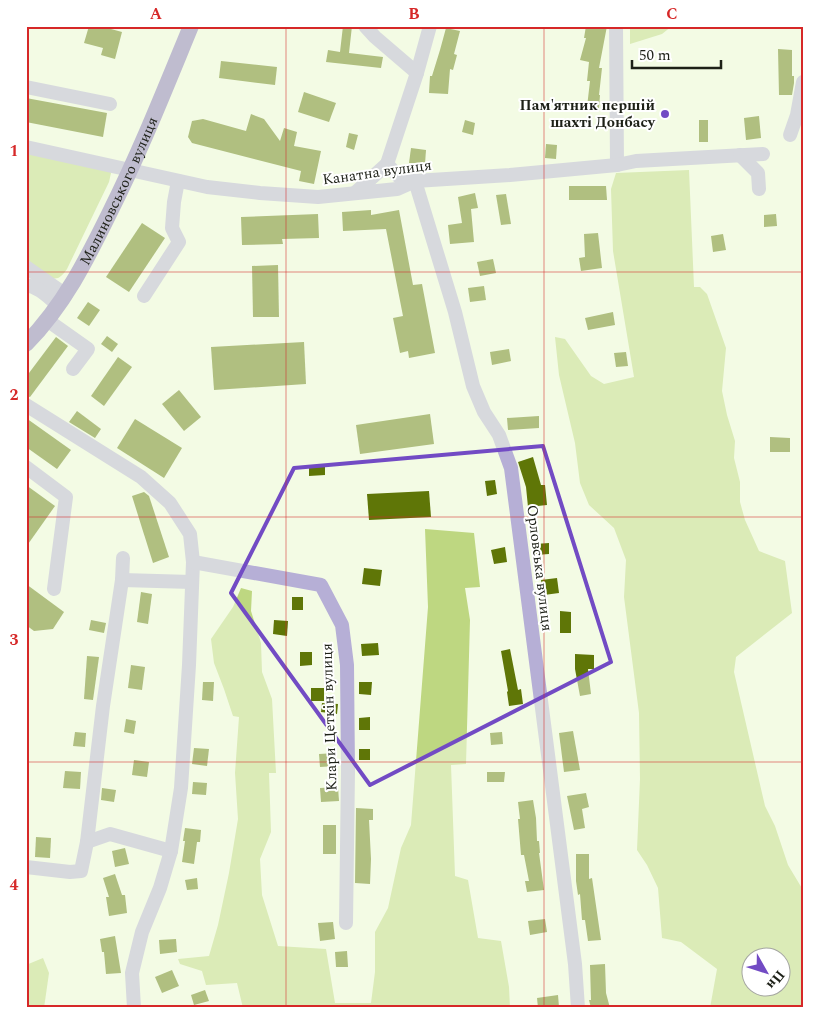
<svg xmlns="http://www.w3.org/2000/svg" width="829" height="1034" font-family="Spectral,serif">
<rect width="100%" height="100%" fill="#f3fbe4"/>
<!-- green -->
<g fill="#bed781" fill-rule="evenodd">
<path d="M630,26H672L662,34L630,44Z"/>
<path d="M26,149L108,167L111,173L109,182L67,269C65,272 61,277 58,278C46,281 34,266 26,259Z"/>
<path d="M689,170L694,287H700L707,294L726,348L722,391L727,415L735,441L734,458L740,482V502L745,520L759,551L785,561L792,613L736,657L734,672L765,806L775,826L788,865L803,890V1008H710L717,969L681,942L662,938L658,888L647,865L637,850L640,779L639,713L624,597L626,560L614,528L589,505L580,483L575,443L559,375L555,337L565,339L591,376L604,384L634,377L613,251L611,189L616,173ZM782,956V986H752V956Z"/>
<path d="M425,529L474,533L480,587L465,588L470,620L466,764L451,765L455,876L468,880L478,938L501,941L509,987L510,1008H243L237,983L206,985L202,971L180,964L178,959L209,956L218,925L229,873L238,819L235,773L239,717L233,716L224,689L214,663L211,639L233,607L241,588L252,591L251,611L261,643L262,672L272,699L276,773H269L271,832L260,859L262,895L278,946L326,949L335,1003H371L375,972V932L388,908L401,848L411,825L428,607Z"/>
<path d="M43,958L49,973L44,1008H26V965Z"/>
</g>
<!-- building -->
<g fill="#5f7607">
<path d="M89,26H100L122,32L115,59L101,55L103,48L84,43Z"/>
<path d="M343,26H352L349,53L383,57L381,68L326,62L328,50L340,52Z"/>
<path d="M586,26H607L599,68H602L599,95H600L599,108L587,107L590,81H587L589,62L580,60L586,38H584Z"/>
<path d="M446,28L460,31L454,54L457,55L453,70L450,69L448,94L429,93L430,76H432L440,50Z"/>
<path d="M778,49L792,50V76H794V83L792,95H779Z"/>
<path d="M221,61L277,67L275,85L219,78Z"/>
<path d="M304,92L336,103L329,122L298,112Z"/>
<path d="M26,98L107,113L103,137L26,122Z"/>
<path d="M251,114L264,119L280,141L284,128L297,132L294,146L321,151L314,184L299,181L301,171L192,143L188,137L192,121L203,119L246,131Z"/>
<path d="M759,116L761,138L746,140L744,118Z"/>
<path d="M465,120L475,123L473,135L462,132Z"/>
<rect x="699" y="120" width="9" height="22"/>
<path d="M349,133L358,135L354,150L346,147Z"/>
<path d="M546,144L557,145L556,159L545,158Z"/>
<path d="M411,148L426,150L425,164L409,163Z"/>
<path d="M569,186H606L607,200H569Z"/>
<path d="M475,193L478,208L471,209L474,242L450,244L448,225L462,223L458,197Z"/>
<path d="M506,194L511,224L501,225L496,195Z"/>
<path d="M371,210V215L399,210L413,285L422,284L435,353L409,358L408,351L400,353L393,318L403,316L386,229L343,231L342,212Z"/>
<path d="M318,214L319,238L282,239L283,244L242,245L241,217Z"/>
<path d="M776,214L777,226L764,227V215Z"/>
<path d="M142,223L165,238L129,292L106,277Z"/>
<path d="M598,233L602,268L581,271L579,258L585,257L584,234Z"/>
<path d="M723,234L726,250L713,252L711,236Z"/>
<path d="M493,259L496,273L480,276L477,262Z"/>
<path d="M278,265L279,317H253L252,266Z"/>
<path d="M484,286L486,300L470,302L468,288Z"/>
<path d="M88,302L100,310L89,326L77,318Z"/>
<path d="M613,312L615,325L588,330L585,318Z"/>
<path d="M107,336L118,344L112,352L101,344Z"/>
<path d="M56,337L68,346L30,397L26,396V377Z"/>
<path d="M304,342L306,384L214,390L211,347Z"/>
<path d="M509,349L511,361L492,365L490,352Z"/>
<path d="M626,352L628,366L616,367L614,353Z"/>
<path d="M118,357L132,367L104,406L91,396Z"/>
<path d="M179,390L201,417L184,431L162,404Z"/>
<path d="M77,411L101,429L95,438L69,422Z"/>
<path d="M430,414L434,444L360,454L356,425Z"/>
<path d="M539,416V428L508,430L507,418Z"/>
<path d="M26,418L71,450L57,469L26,447Z"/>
<path d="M135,419L182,448L164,478L117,448Z"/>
<path d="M770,437L790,438V452H770Z"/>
<path d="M533,457L541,485H545L547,505L528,507L526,487L518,462Z"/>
<path d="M325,466V475L309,476V467Z"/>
<path d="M495,480L497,494L487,496L485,481Z"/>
<path d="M26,485L55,506L26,547Z"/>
<path d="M429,491L431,517L369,520L367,494Z"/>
<path d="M144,492L149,496L169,557L153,563L132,496Z"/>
<path d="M549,543V554L536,555L535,544Z"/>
<path d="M505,547L507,562L494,564L491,550Z"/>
<path d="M364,568L382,570L380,586L362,584Z"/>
<path d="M557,578L559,593L544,595L541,580Z"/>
<path d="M26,584L64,612L53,629L34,631L26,625Z"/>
<path d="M141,592L152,594L148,624L137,622Z"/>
<rect x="292" y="597" width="11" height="13"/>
<path d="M560,611L571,612V633H560Z"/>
<path d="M91,620L106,623L104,633L89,630Z"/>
<path d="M274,620L288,621L287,636L273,634Z"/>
<path d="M378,643L379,655L362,656L361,644Z"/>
<path d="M510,649L518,690L521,689L523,704L509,706L507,692L508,691L501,651Z"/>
<path d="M300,652H312V665L300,666Z"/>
<path d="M575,654L594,655V669H588L591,694L580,696L575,669Z"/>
<path d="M87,656L99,657L93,700L84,699Z"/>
<path d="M131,665L145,667L142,690L128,688Z"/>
<path d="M203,682H214L213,701L202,700Z"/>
<path d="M359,682H372L371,695L359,694Z"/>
<rect x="311" y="688" width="13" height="13"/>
<path d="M322,703L338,704L337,714L321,712Z"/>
<path d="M370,717V730H359V718Z"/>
<path d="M126,719L136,721L134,734L124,732Z"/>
<path d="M573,731L580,770L564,772L559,733Z"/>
<path d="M75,732L86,733L85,747L73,746Z"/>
<path d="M502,732L503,744L491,745L490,733Z"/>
<path d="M194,748L209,749L207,766L192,764Z"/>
<rect x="359" y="749" width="11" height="11"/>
<path d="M336,753V766L320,767L319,754Z"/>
<path d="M134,760L149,762L147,777L132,775Z"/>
<path d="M65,771L81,772L80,789L63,788Z"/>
<path d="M487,772H505L504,782H487Z"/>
<path d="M193,782L207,783L206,795L192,794Z"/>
<path d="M338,787L339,801L321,802L320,788Z"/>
<path d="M102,788L116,790L114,802L101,800Z"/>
<path d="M586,793L589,807L582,809L585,828L574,830L567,796Z"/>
<path d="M533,800L536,818L537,841H539L540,853H539L544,890L527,892L525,881H529L524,855H521L518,819H520L518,802Z"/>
<path d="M356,808L373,809V820H369L371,859L370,884L355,883Z"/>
<rect x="323" y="825" width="13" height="29"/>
<path d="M185,828L201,830L200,842H197L194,864L182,862L185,841H183Z"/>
<path d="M36,837L51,838L50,858L35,857Z"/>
<path d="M125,848L129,864L115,867L112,851Z"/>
<path d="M576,854H589V879L592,878L601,940L588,941L585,920H582L580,894L578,895L576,881Z"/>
<path d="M115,874L122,895H125L127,913L109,916L106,897H109L103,878Z"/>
<path d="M197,878L198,889L187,890L185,880Z"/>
<path d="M545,919L547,932L530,935L528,921Z"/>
<path d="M333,922L335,939L320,941L318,923Z"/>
<path d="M115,936L121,973L106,974L104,952H102L100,939Z"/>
<path d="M176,939L177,952L160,954L159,940Z"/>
<path d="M347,951L348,967H336L335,952Z"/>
<path d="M605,964L606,993L610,1008H591L589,1000H591L590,965Z"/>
<path d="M172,970L179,986L162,993L155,977Z"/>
<path d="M205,990L209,1001L194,1005L191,995Z"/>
<path d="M558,995L559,1007L538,1008L537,998Z"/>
</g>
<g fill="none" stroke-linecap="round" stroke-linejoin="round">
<!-- minor -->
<g stroke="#b6afd6" stroke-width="14">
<path d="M365,26L375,37L417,73"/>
<path d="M430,26L417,73L387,164L399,177L415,181L455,312L473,386L484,412L499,435L511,468L575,964L578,1008"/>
<path d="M616,26L617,165"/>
<path d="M26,87L110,104"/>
<path d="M790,135L797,115L803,82"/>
<path d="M26,147L207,187L260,193L318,197L397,189L415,181L510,175L617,165L636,161L763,154"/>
<path d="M740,155L758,173L759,189"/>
<path d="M355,193L387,164"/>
<path d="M26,267L66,295"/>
<path d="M26,285C39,287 49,298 58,305"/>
<path d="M144,296L179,242L172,228L174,202L178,181"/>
<path d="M47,320L88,349L73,369"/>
<path d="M26,405L141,477L170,503L190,534L193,562L189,665L181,788L171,851L160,888L142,932L132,973L134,1008"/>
<path d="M26,467L66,497L54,589"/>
<path d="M193,562L321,585L342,625L347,665L348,771L346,923"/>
<path d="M122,580L192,582"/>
<path d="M87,842L103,706L122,580L123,558"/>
<path d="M26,867L70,872L81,871L87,842L110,834L171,851"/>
</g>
<!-- major -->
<path stroke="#8170b7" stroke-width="16" id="s1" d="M26,344C64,305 86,261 110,212C140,152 165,89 191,26"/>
</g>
<!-- marked area -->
<path d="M0 0H829V1034H0ZM543,446L611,662L370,785L231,593L294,468Z" fill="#f3fbe4" fill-opacity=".55" fill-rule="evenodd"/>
<path fill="none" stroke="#724bc4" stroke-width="4" stroke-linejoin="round" d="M543,446L611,662L370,785L231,593L294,468Z"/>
<!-- grid -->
<path fill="none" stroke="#d62828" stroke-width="1" stroke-opacity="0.55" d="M286,26V1008M544,26V1008M26,272H803M26,517H803M26,762H803"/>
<!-- markers -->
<circle fill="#724bc4" stroke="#fff" stroke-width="2" cx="665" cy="114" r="5"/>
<g text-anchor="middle" stroke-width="4" stroke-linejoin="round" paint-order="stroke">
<!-- poi labels -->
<g font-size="15" font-weight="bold" fill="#1d2017" stroke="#fff" text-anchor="end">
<text x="655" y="110">Пам'ятник першій<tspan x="655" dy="17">шахті Донбасу</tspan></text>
</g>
<!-- street labels -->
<g font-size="15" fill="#1d2017" stroke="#fff">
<text transform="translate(377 172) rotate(-8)" y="5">Канатна вулиця</text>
<text dy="5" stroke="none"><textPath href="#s1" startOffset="180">Малиновського вулиця</textPath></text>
<text transform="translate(540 568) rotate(83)" y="5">Орловська вулиця</text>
<text transform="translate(329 717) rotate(-92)" y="5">Клари Цеткін вулиця</text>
</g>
</g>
<!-- border -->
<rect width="829" height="1034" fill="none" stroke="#ffffff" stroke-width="55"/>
<!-- north arrow -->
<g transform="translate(766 972) rotate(129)"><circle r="24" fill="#ffffff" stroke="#a5a6a2"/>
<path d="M0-4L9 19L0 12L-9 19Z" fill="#724bc4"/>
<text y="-8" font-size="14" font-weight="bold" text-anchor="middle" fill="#1d2017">Пн</text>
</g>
<!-- scale -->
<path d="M632 60v8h89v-8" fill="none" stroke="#1d2017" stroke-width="2.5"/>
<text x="639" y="60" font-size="15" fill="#1d2017" stroke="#ffffff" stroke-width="4" paint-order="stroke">50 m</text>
<rect x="28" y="28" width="774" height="978" fill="none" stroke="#d62828" stroke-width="2"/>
<g font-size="16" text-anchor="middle" font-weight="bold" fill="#d62828">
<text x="156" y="19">A</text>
<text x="414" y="19">B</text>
<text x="672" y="19">C</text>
<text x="14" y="156">1</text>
<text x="14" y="400">2</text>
<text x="14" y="645">3</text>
<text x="14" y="890">4</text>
</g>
</svg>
